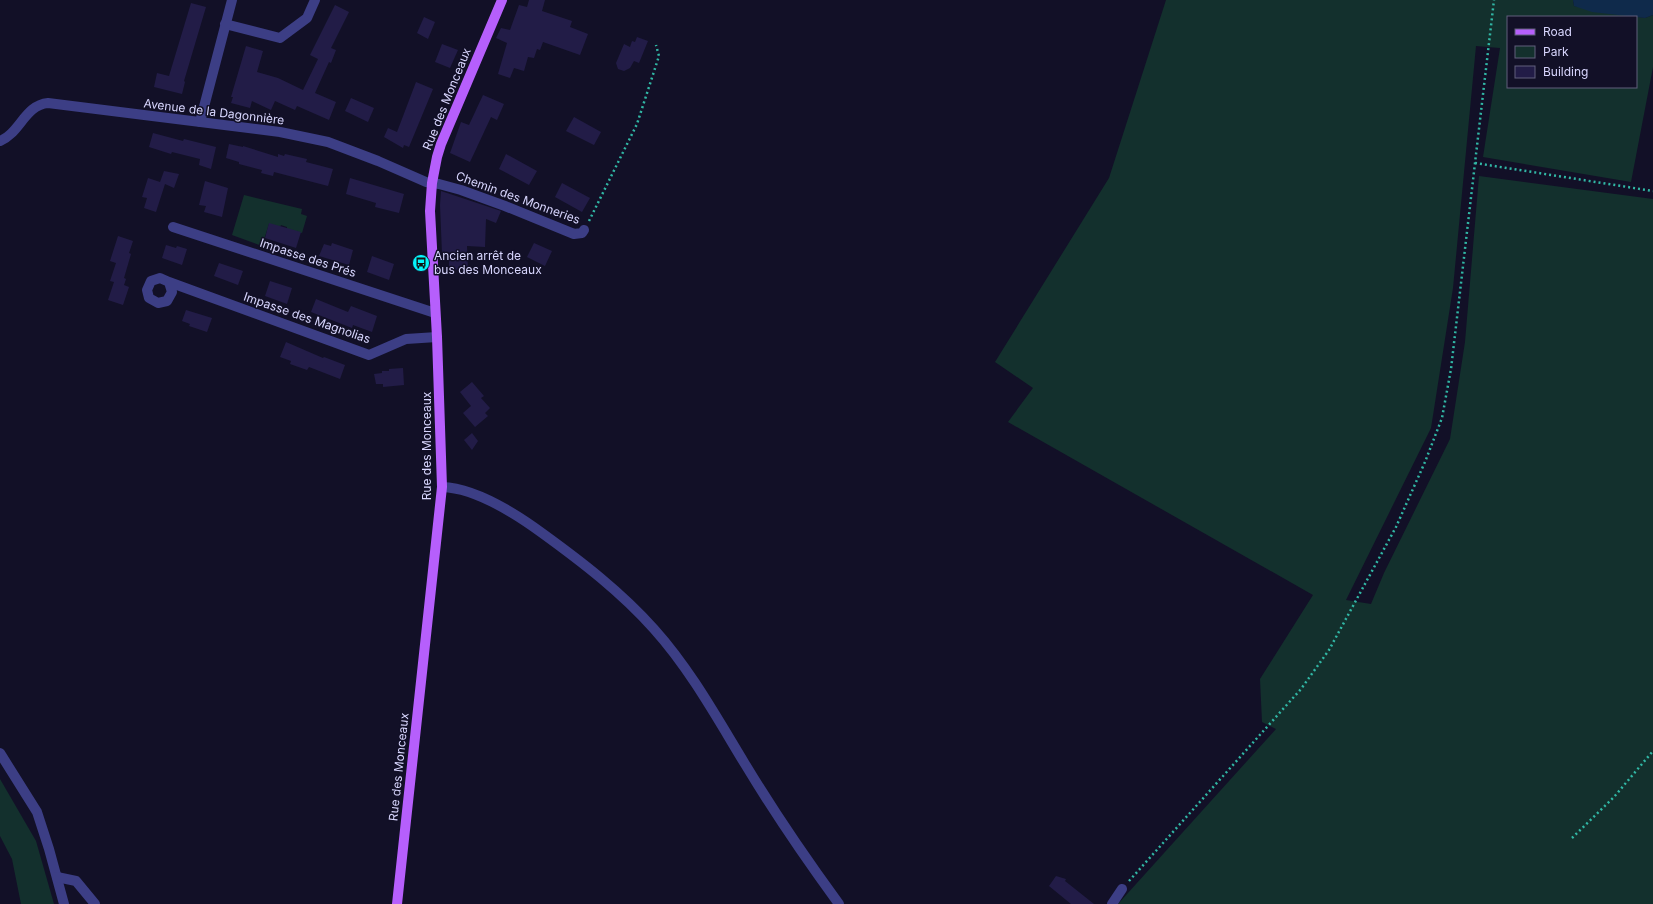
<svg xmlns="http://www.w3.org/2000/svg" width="1653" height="904" font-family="Inter,sans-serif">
<rect width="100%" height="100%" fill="#121027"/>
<!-- green -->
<g fill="#13302d" fill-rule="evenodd">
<path d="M1166,0H1573L1574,6L1645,18L1653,15V67L1631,182L1483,157L1500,48L1476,46L1453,288L1431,428L1346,600L1371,604L1384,573L1450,439L1465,342L1479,176L1653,199V904H1118L1276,729L1262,722L1260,679L1313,595L1008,422L1033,388L995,362L1109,178ZM1508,17H1636V87H1508Z"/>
<path d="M244,195L302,209L301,214L307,216L302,233L287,229V227L281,225L280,227L269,224L262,246L232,235Z"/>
<path d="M0,779L36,841L54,904H21L12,859L0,836Z"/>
</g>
<!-- water -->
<path fill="#0f2a4b" d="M1573,0H1653V15L1645,18L1592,12L1574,6Z"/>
<!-- building -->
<g fill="#221c47">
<path d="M529,0H545L542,11L572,21L570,27L588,34L580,55L543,42L540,50L537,49L534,58L528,57L524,71L514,68L510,78L498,74L507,43L496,38L501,28L510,30L519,5L527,7Z"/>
<path d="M191,3L206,7L184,81L185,82L182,94L154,87L157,73L169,76Z"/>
<path d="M335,5L349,12L331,48L336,50L331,63L329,62L315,93L336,102L329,120L297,106L295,110L275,101L271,110L252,101L250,108L231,103L233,97H231L246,46L263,51L257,72L278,78L303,90L318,59L310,55Z"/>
<path d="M424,17L435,22L428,39L417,33Z"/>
<path d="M637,37L648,41L639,63L634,61L630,68L624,71L618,69L616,63L624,44L630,47L632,41L635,42Z"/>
<path d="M442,44L458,50L450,68L435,62Z"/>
<path d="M416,82L433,89L409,147L404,145L403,148L384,137L388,128L397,132Z"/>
<path d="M483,95L504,104L497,120L491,117L470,162L450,153L461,122L469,125Z"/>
<path d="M351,98L374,108L368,122L345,111Z"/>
<path d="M574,117L601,132L594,145L566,131Z"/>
<path d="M153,133L183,141L184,139L216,147L211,169L199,165L200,159L172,152L171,154L149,147Z"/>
<path d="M229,144L243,147V146L278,157V154L284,156L285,154L307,159L306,162L333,169L328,186L274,172L273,176L261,173L262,170L239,164V162L226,158Z"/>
<path d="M506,154L537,171L529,185L499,169Z"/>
<path d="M164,171L179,174L174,188L165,184L156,212L144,208L147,198L142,197L148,178L160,182Z"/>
<path d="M350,178L404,194L399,213L375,207L376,203L346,194Z"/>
<path d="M205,181L228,188L222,217L204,212L206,206L199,205Z"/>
<path d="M562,183L590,198L582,212L555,197Z"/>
<path d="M441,191L501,211L496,223L486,219L485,247L467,246L468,269L449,270V254H442L440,205Z"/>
<path d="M269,223L301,232L296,248L265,238Z"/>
<path d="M118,236L133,241L129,253L131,254L124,278L126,279L124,285L129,287L123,305L108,300L114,282L110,281L116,263L110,261Z"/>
<path d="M332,243L353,250L349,265L319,256L324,244L331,246Z"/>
<path d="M534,243L552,251L545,266L527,257Z"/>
<path d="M166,245L176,248L177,246L187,249L182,265L162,258Z"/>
<path d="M372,256L394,264L389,280L367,272Z"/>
<path d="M219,263L243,271L238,285L214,276Z"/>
<path d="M270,281L292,288L287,304L265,296Z"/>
<path d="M316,299L348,312L351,306L377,316L372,332L353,325L352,328L311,312Z"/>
<path d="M186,310L212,318L207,332L189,326L190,324L182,321Z"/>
<path d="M286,342L323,358L324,357L345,365L340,379L309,367L307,370L290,364L291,361L280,357Z"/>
<path d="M403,368L404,385L383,387V384H376L374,374L382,373V371H389V369Z"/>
<path d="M472,382L484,396L481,398L490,408L485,413L488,416L475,427L463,413L471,406L460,392Z"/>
<path d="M472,433L478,441L472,450L464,440Z"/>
<path d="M1056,876L1066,879L1065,881L1094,904H1071L1049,886Z"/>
</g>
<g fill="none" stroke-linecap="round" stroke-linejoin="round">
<!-- path -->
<g stroke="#31b7a5" stroke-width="2.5" stroke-dasharray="2 3" stroke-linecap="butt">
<path d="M1475,163L1653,191"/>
<path d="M589,221L637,124L659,56L656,45"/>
<path d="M1572,838L1614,797L1653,751"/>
<path d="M1129,881L1301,689L1329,650L1396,527L1425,462L1442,418L1451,369L1494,0"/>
</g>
<!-- minor -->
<g stroke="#3c3e85" stroke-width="10">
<path d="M225,24L280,38L307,18L315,0"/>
<path d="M200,122L232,0"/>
<path d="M0,141C20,133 25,105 48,103L280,132L328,142L378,161L426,182L439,184L461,190L505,206L574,234L582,233L584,230"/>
<path d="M173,227L435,313"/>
<path d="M169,282L172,292L167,301L158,303L149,298L147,290L151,281L160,278L169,282L369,355L406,339L437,337"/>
<path d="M442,487C475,488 516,514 542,533C582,562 621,592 654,629C690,669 717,718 745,764C774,812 806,859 839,904"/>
<path d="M0,753L37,812L49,849L64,904"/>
<path d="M57,877L76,881L95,904"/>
<path d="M1112,904L1122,889"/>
</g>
<!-- major -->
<path stroke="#b65ffc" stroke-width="10" d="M397,904L442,487L437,337L430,211L432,183L437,157L441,144L502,0"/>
</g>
<!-- icons -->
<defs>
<g id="bus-disc" transform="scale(0.9)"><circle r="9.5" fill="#05f5fb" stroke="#121027"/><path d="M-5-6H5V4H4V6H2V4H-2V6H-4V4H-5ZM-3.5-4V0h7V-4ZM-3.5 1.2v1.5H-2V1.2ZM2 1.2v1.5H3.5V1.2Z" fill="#111"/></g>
</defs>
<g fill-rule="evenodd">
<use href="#bus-disc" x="421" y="263"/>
</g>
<g text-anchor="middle" stroke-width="3" stroke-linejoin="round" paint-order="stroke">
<!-- street labels -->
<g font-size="12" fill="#d8d6fe" stroke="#121027">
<text transform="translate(447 99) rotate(-68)" y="4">Rue des Monceaux</text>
<text transform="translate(214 112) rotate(7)" y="4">Avenue de la Dagonnière</text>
<text transform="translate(518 198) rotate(20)" y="4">Chemin des Monneries</text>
<text transform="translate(308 258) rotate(18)" y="4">Impasse des Prés</text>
<text transform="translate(307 318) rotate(19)" y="4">Impasse des Magnolias</text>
<text transform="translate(427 446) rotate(-90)" y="4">Rue des Monceaux</text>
<text transform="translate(399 767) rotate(-84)" y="4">Rue des Monceaux</text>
</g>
<!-- poi labels -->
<g font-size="12" fill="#d8d6fe" stroke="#121027" text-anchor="start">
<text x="434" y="260">Ancien arrêt de<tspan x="434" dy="14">bus des Monceaux</tspan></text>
</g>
</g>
<!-- legend -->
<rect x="1507" y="16" width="130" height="72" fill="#121027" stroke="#615f7d"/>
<rect x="1515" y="29" width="20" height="6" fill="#b65ffc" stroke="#615f7d"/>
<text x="1543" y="36" font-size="12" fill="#d8d6fe">Road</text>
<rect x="1515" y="46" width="20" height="12" fill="#13302d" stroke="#615f7d"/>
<text x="1543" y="56" font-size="12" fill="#d8d6fe">Park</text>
<rect x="1515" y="66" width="20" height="12" fill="#221c47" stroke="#615f7d"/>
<text x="1543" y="76" font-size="12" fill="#d8d6fe">Building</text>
</svg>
